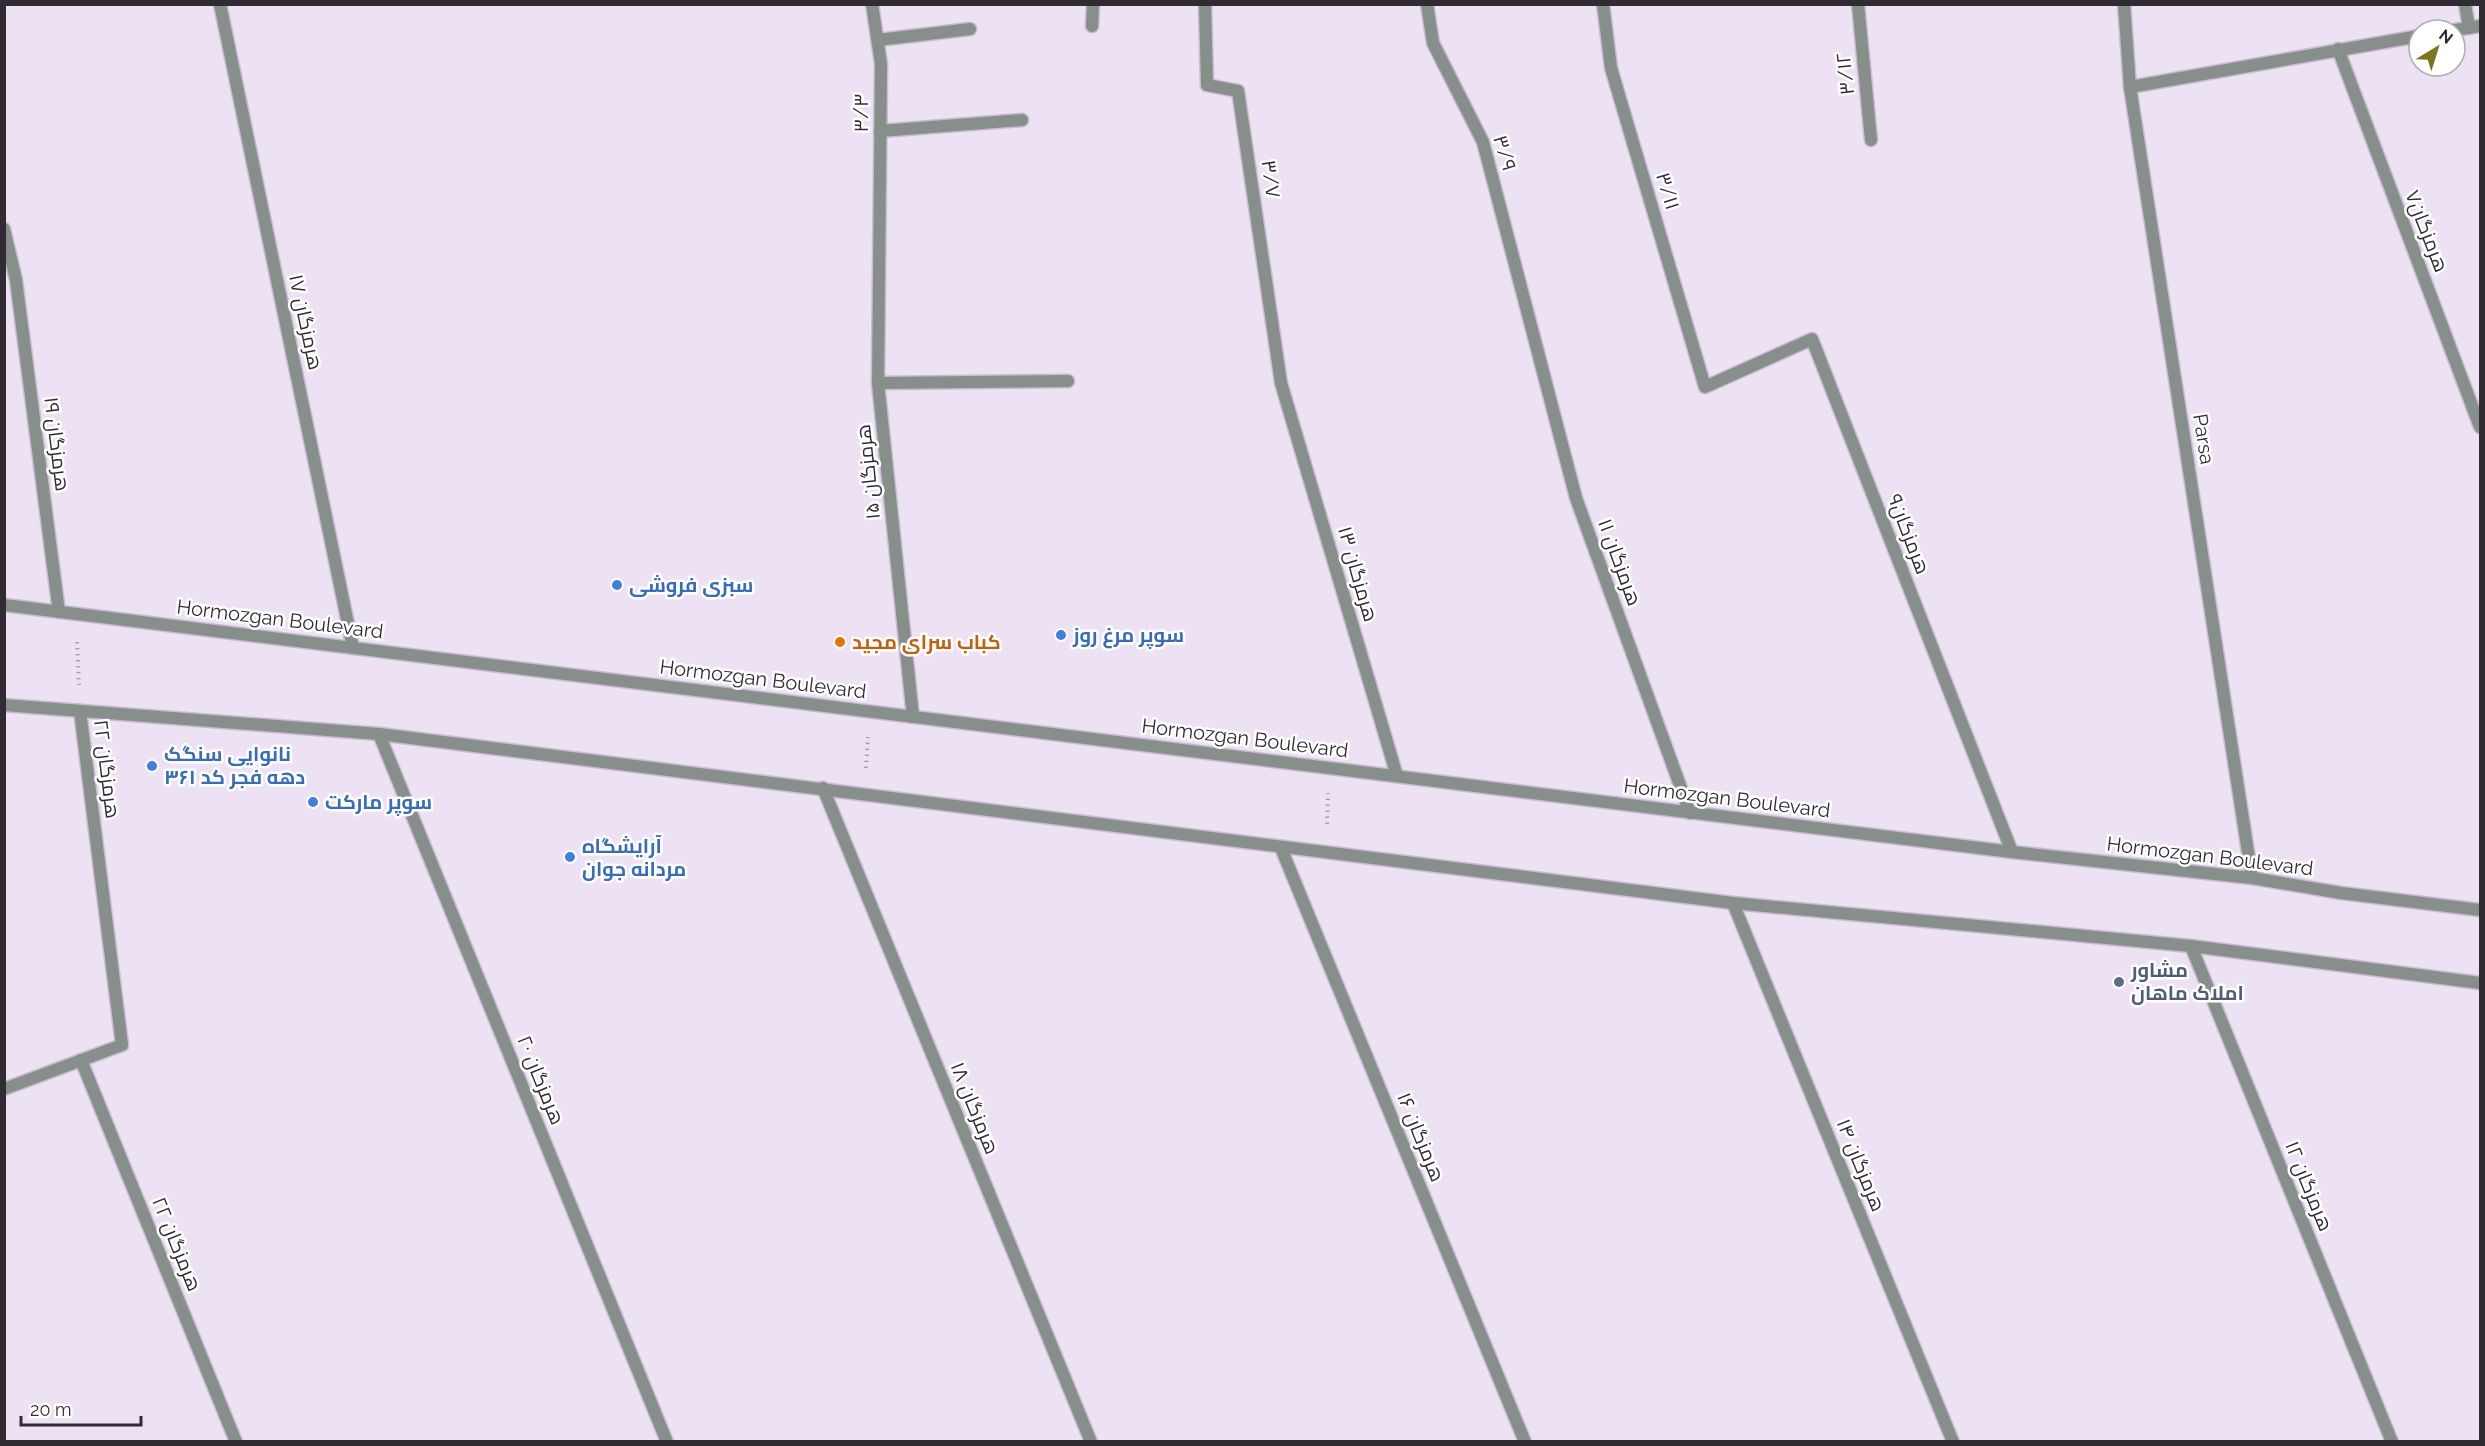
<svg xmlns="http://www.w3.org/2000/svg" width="2485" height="1446" font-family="Raleway,Cairo,sans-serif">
<rect width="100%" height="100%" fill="#ede1f4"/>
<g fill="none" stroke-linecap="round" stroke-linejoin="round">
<!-- minor casing -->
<g stroke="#c7bdcd" stroke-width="15">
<g id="minor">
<path d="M220,4L353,648"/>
<path d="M872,4L881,64L878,383L913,717"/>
<path d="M1205,4L1207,85L1238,91L1281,383L1397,776"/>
<path d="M1427,4L1433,43L1483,142L1576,498L1690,813"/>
<path d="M1603,4L1611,68L1705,387L1812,339L2012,852"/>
<path d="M1858,4L1871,140"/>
<path d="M2124,4L2130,87L2252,878"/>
<path d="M2465,4L2469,28"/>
<path d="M1092,26L1093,4"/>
<path d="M2455,30L2480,26"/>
<path d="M878,40L970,29"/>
<path d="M2338,49L2480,427"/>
<path d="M2130,87L2419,36"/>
<path d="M880,131L1022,120"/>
<path d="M4,229L16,280L59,612"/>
<path d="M878,383L1068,381"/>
<path d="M379,734L667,1442"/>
<path d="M823,788L1091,1442"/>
<path d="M1281,848L1525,1442"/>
<path d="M1733,903L1953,1442"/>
<path d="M2191,946L2392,1442"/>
<path d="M81,1060L236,1442"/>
<path d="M4,1089L122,1045L80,711"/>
</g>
</g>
<!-- tertiary casing -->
<g stroke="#c7bdcd" stroke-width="15">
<g id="tertiary">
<path d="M4,605L2012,852L2252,878L2341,893L2480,910"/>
<path d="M4,705L379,734L1733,903L2191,946L2480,983"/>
</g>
</g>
<!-- path -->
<g stroke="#aaa0af" stroke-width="4" stroke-dasharray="1.5 4.5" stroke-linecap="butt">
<path d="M77,642L79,685"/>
<path d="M866,768L868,737"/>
<path d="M1327,824L1328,793"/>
</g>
<!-- minor -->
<use href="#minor" stroke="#878f8a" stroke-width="12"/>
<!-- tertiary -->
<use href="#tertiary" stroke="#878f8a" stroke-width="12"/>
</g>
<!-- markers -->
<g fill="#3f7fe0" stroke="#fff" stroke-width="2">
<circle cx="617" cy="585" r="6"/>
<circle cx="1061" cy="635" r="6"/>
<circle cx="152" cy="766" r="6"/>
<circle cx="313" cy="802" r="6"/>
<circle cx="570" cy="857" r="6"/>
</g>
<circle fill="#e8710a" stroke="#fff" stroke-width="2" cx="840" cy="642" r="6"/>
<circle fill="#5c6f8a" stroke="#fff" stroke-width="2" cx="2119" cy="982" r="6"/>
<g text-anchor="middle" stroke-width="5" stroke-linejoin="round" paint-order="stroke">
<!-- street labels -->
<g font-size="20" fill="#312c33" stroke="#fff">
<text transform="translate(1845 74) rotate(-96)" y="7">۳/۱۲</text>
<text transform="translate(861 113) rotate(-90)" y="7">۳/۳</text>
<text transform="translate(1505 153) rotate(73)" y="7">۳/۹</text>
<text transform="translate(1271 179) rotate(82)" y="7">۳/۷</text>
<text transform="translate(1668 191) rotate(73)" y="7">۳/۱۱</text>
<text transform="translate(2427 231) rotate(69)" y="7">هرمزگان۷</text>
<text transform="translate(306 322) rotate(78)" y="7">هرمزگان ۱۷</text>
<text transform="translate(2204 439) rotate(81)" y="7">Parsa</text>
<text transform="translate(57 444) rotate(83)" y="7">هرمزگان ۱۹</text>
<text transform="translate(868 472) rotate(-96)" y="7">هرمزگان ۱۵</text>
<text transform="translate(1909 534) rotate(69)" y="7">هرمزگان۹</text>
<text transform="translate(1620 562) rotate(70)" y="7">هرمزگان ۱۱</text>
<text transform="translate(1358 574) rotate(74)" y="7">هرمزگان ۱۳</text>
<text transform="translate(280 619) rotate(7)" y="7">Hormozgan Boulevard</text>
<text transform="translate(763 679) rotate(7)" y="7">Hormozgan Boulevard</text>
<text transform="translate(1245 738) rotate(7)" y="7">Hormozgan Boulevard</text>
<text transform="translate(107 769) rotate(83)" y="7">هرمزگان ۲۲</text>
<text transform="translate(1727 798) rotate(7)" y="7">Hormozgan Boulevard</text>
<text transform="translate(2210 856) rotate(7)" y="7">Hormozgan Boulevard</text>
<text transform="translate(541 1080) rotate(68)" y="7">هرمزگان ۲۰</text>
<text transform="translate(975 1108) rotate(68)" y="7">هرمزگان ۱۸</text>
<text transform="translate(1421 1137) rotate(68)" y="7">هرمزگان ۱۶</text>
<text transform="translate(1861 1165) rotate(68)" y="7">هرمزگان ۱۴</text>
<text transform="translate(2309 1186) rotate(68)" y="7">هرمزگان ۱۲</text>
<text transform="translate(177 1244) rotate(68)" y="7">هرمزگان ۲۲</text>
</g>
<!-- shop labels -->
<g font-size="20" font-weight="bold" fill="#366cbe" stroke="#fff" text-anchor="start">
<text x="629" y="592">سبزی فروشی</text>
<text x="1073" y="642">سوپر مرغ روز</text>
<text x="164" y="761">نانوایی سنگک<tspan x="164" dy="23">دهه فجر کد ۳۶۱</tspan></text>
<text x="325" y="809">سوپر مارکت</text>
<text x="582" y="853">آرایشگاه<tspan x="582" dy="23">مردانه جوان</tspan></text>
</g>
<!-- food labels -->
<g font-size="20" font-weight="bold" fill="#c56008" stroke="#fff" text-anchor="start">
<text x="852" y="649">کباب سرای مجید</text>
</g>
<!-- service labels -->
<g font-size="20" font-weight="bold" fill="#4e5e75" stroke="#fff" text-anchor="start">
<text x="2131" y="977">مشاور<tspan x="2131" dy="23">املاک ماهان</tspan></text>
</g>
</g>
<!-- border -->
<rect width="2485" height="1446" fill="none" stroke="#312c33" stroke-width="12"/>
<!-- north arrow -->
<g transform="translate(2437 48) rotate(38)"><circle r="28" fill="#ffffff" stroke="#adabad" stroke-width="1.5"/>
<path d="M0-4.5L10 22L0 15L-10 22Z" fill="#79781e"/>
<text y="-9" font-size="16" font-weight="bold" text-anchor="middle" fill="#312c33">N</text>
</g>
<!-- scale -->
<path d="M21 1416v9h120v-9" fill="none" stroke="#312c33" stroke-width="3"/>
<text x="30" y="1416" font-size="18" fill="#312c33" stroke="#ffffff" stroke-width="4.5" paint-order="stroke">20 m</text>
</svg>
